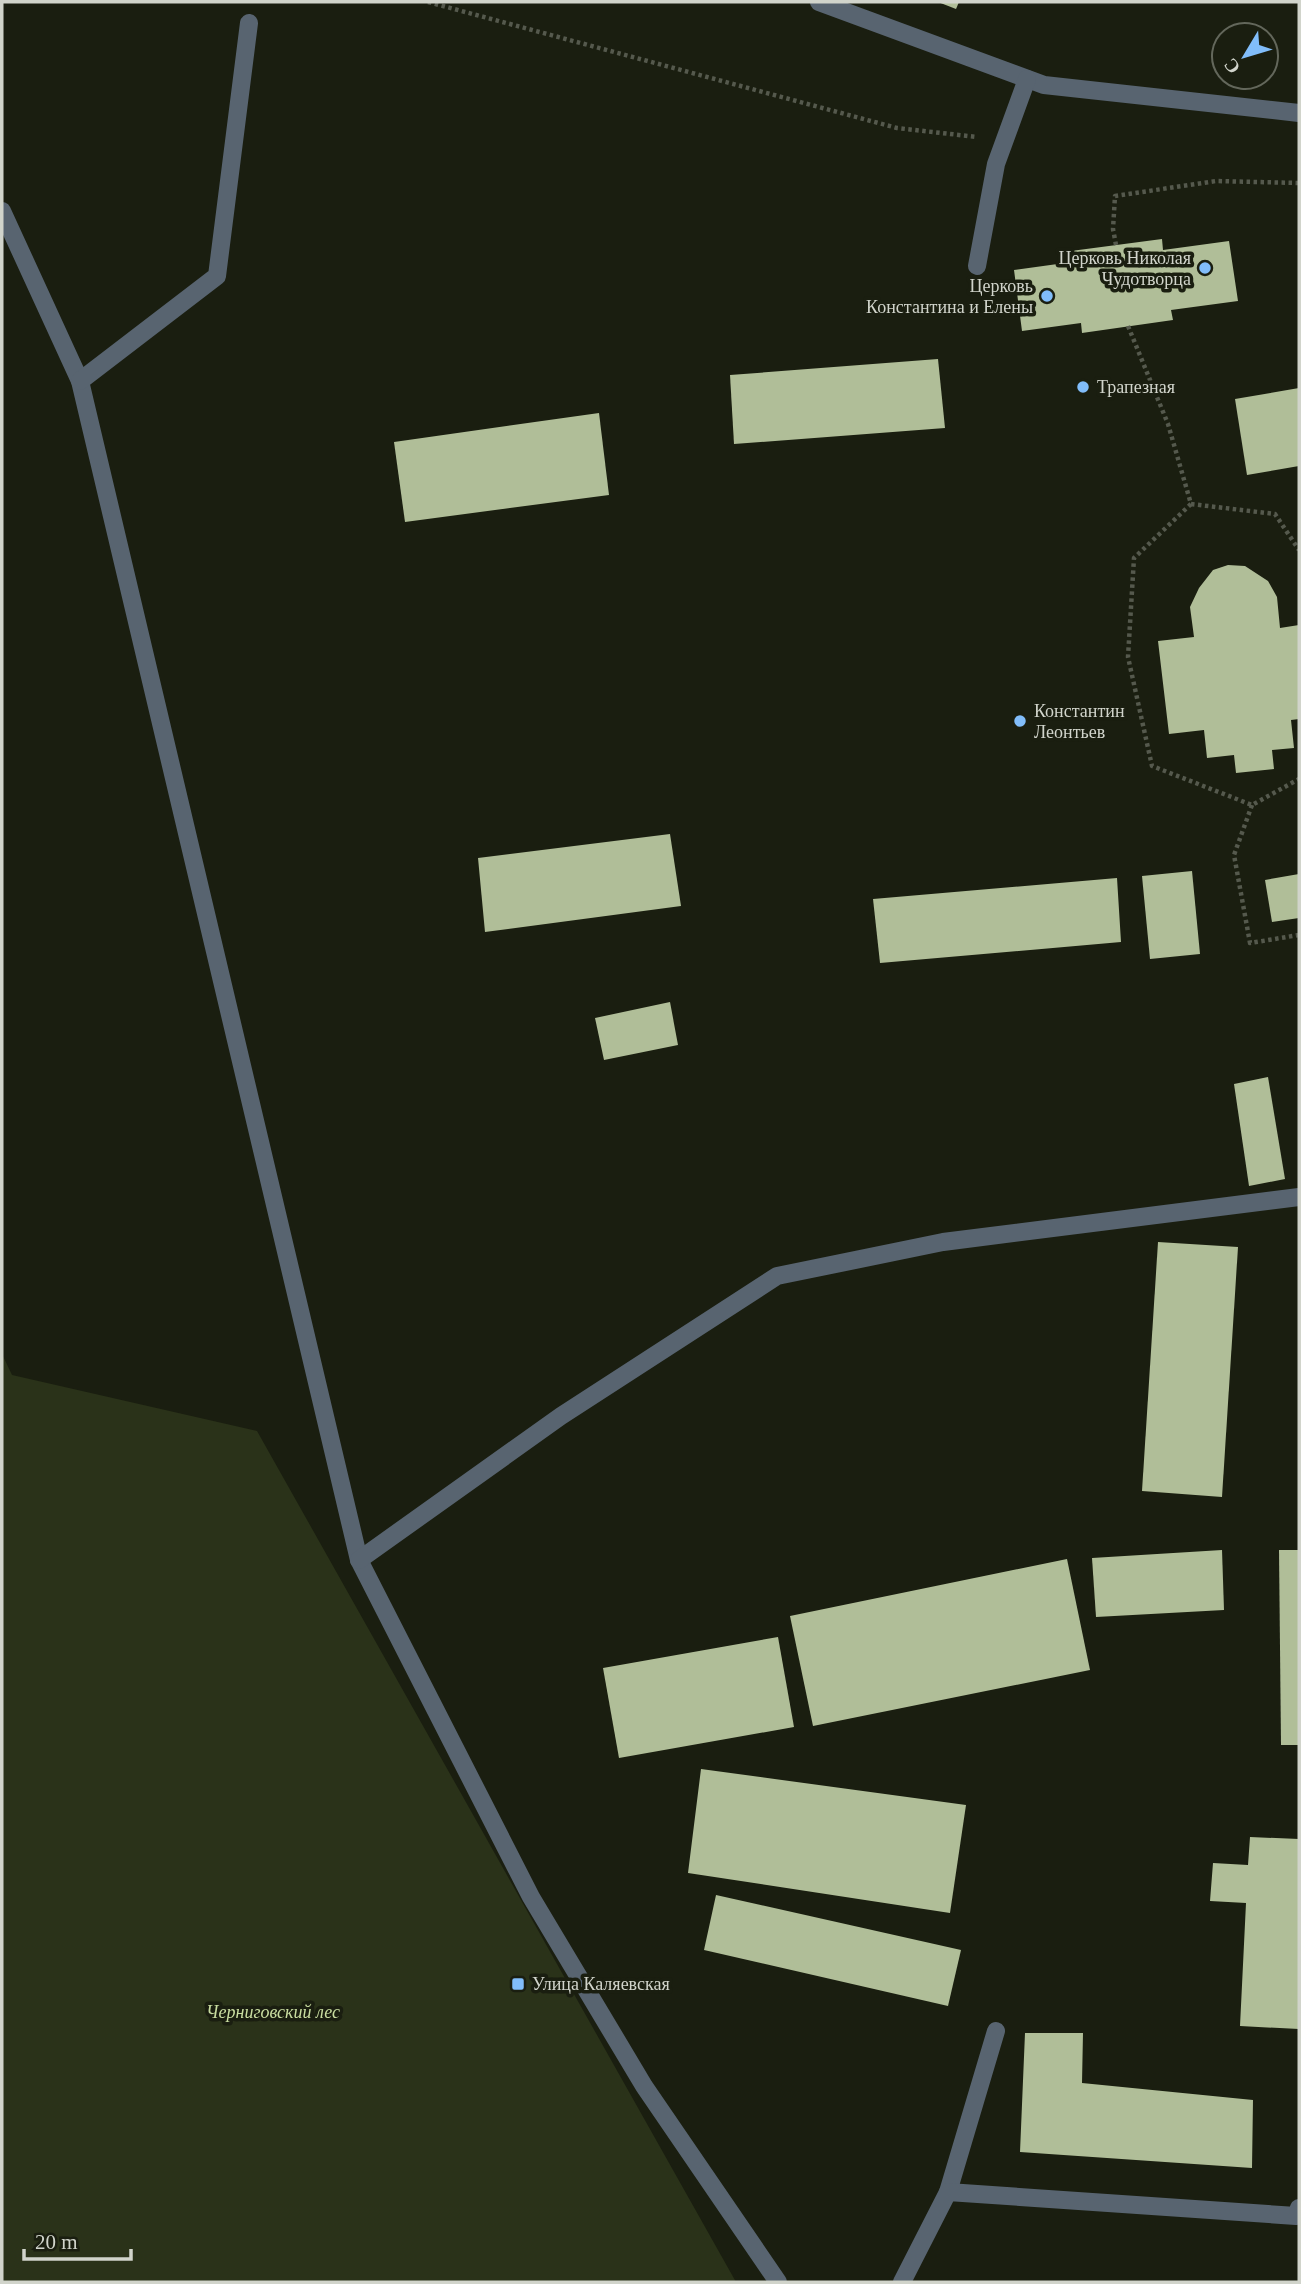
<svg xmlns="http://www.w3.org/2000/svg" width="1301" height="2284" font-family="Georgia,serif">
<rect width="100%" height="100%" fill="#1a1e10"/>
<!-- green -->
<path fill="#2a3219" d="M2,1354L12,1375L257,1431L736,2282H2Z"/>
<!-- building -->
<g fill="#b0be98">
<path d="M938,2H959L956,9Z"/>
<path d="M1162,239L1163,250L1229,241L1238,301L1171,310L1173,320L1082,333L1081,323L1022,331L1014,270L1072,262L1071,251Z"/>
<path d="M938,359L945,428L734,444L730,375Z"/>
<path d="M1299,388V466L1247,475L1235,399Z"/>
<path d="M599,413L609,495L405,522L394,442Z"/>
<path d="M1228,565L1245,566L1268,581L1277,597L1280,628L1299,625V719L1291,720L1294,748L1272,750L1274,769L1236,773L1234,755L1207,758L1204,730L1169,734L1158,641L1194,637L1190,607L1199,588L1213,570Z"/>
<path d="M670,834L681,906L485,932L478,858Z"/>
<path d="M1192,871L1200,954L1150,959L1142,876Z"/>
<path d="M1299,874V918L1272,922L1265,880Z"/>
<path d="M1117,878L1121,942L880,963L873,899Z"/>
<path d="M670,1002L678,1045L604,1060L595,1018Z"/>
<path d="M1268,1077L1285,1179L1249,1186L1234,1084Z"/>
<path d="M1158,1242L1238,1247L1222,1497L1142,1491Z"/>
<path d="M1222,1550L1224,1610L1096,1617L1092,1558Z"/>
<path d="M1279,1550H1299V1745H1281Z"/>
<path d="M1067,1559L1090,1670L813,1726L790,1616Z"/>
<path d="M778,1637L794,1727L619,1758L603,1668Z"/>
<path d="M701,1769L966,1805L950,1913L688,1873Z"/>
<path d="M1250,1837L1299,1839V2029L1240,2026L1246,1903L1210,1901L1213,1863L1248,1865Z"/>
<path d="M716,1895L961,1950L948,2006L704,1950Z"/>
<path d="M1025,2033H1083L1082,2083L1253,2100L1252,2168L1020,2152Z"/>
</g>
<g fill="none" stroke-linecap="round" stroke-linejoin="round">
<!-- path -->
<g stroke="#55594d" stroke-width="4.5" stroke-dasharray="3.5 3.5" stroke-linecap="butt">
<path d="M428,2L897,128L977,137"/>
<path d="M1116,245L1113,229L1115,196L1216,181L1299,183"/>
<path d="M1128,326L1168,424L1191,504"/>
<path d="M1191,504L1134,558L1128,657L1152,766L1252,805L1299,779"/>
<path d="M1191,504L1275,514L1299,550"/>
<path d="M1252,805L1234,855L1250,943L1299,935"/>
</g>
<!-- minor -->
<g stroke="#586470" stroke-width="18">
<path d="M819,2L1044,85L1299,113"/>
<path d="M2,211L80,381L359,1560L531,1897L644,2086L778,2282"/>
<path d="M977,266L996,164L1027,79"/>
<path d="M80,381L217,276L249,23"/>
<path d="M359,1560L561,1416L777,1276L943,1242L1299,1197"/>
<path d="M948,2192L996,2031"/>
<path d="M902,2282L948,2192L1296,2216L1299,2208"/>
</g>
</g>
<!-- markers -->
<g fill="#81bdfa" stroke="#1a1e10" stroke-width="2.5">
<circle cx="1205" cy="268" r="7"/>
<circle cx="1047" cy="296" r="7"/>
<circle cx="1083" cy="387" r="7"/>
<circle cx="1020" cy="721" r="7"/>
<rect x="511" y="1977" width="14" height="14" rx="3.5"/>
</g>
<g text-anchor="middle" stroke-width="7" stroke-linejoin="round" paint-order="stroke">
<!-- poi labels -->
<g font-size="18" fill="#d1d4cb" stroke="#1a1e10" text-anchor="start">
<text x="1191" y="264" text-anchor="end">Церковь Николая<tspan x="1191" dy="21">Чудотворца</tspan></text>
<text x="1033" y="292" text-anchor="end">Церковь<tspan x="1033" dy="21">Константина и Елены</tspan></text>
<text x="1097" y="393">Трапезная</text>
<text x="1034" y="717">Константин<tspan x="1034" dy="21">Леонтьев</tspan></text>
<text x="532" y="1990">Улица Каляевская</text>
</g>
<!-- park labels -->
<g font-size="18" font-style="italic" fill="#c9dda0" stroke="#1a1e10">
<text x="273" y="2018">Черниговский лес</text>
</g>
</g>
<!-- border -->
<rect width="1301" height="2284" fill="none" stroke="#d1d4cb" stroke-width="7"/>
<!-- north arrow -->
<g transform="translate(1245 56) rotate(232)"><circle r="33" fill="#1a1e10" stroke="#63675b" stroke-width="2"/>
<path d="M0-5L12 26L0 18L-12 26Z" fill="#81bdfa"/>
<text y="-10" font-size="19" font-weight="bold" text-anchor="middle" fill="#d1d4cb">С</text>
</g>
<!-- scale -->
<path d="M24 2249v10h107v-10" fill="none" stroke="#d1d4cb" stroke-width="3.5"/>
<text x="35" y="2249" font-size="21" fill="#d1d4cb" stroke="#1a1e10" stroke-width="5" paint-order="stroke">20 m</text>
</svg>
